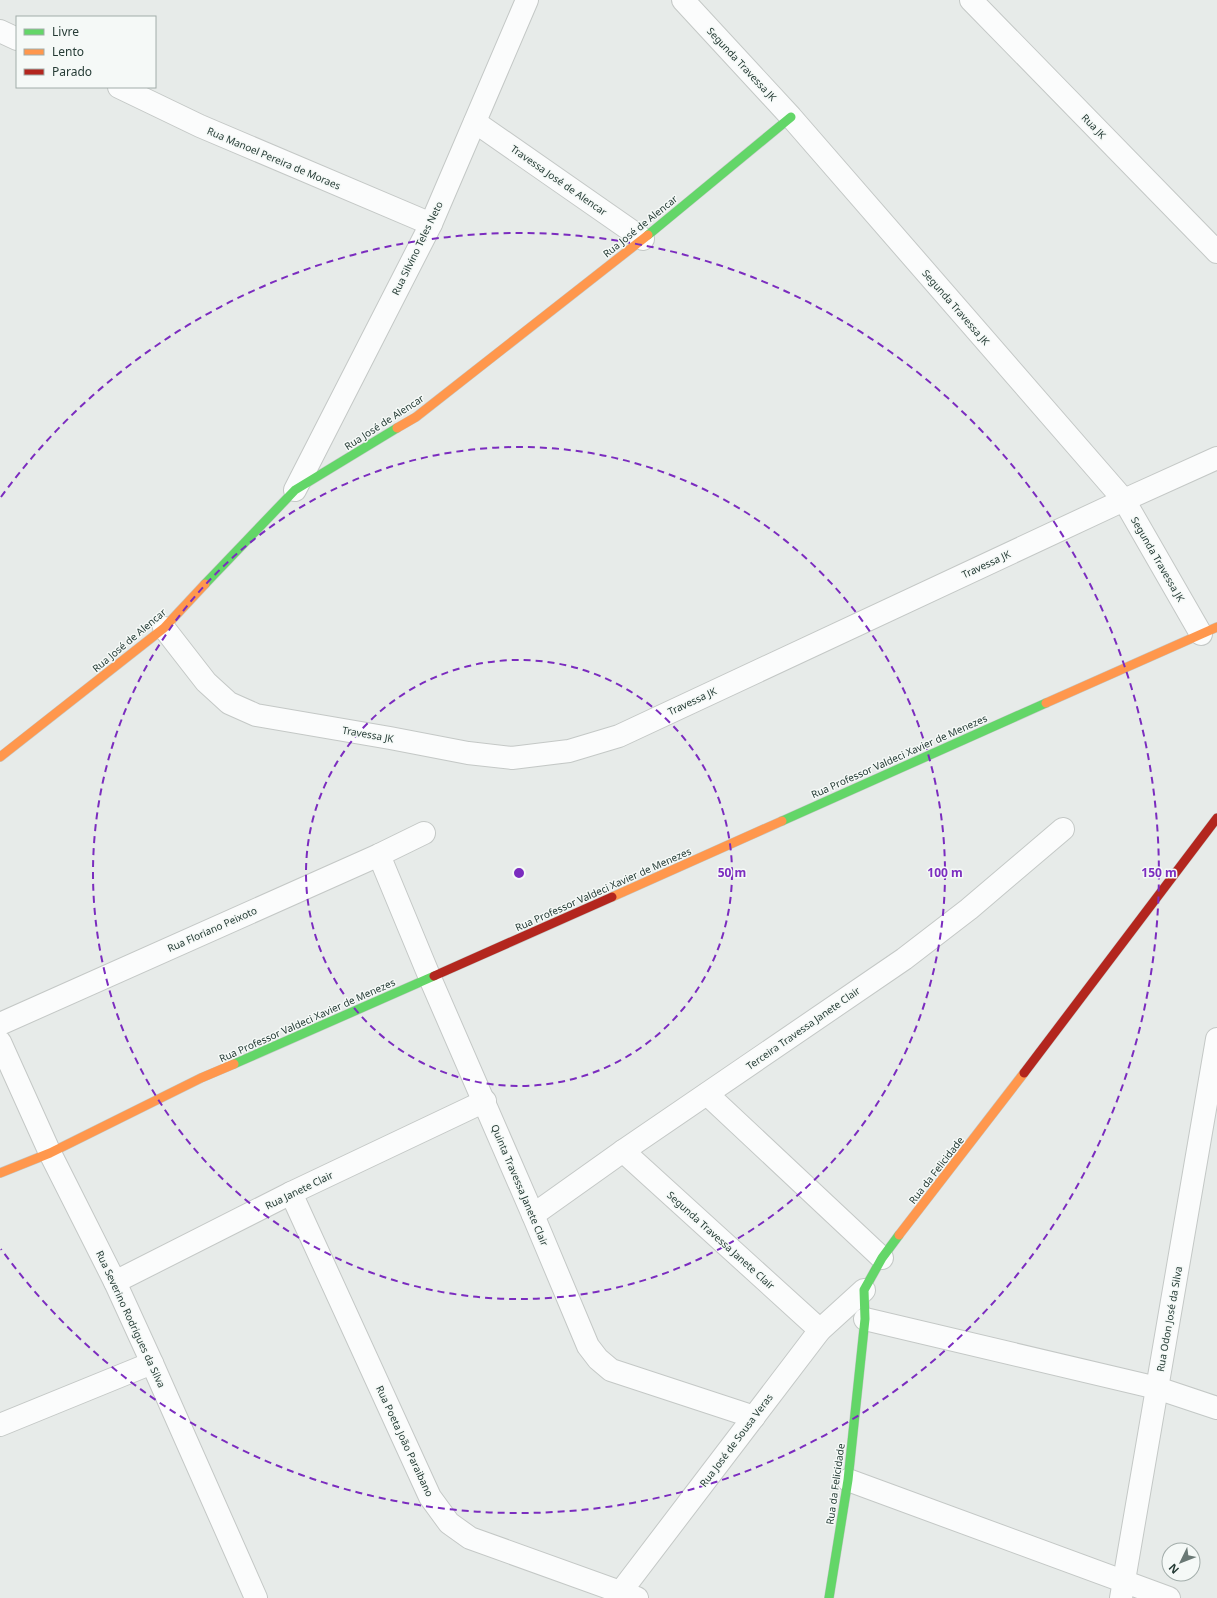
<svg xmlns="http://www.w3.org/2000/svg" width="1217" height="1598" font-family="'Noto Sans',sans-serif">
<rect width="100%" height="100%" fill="#e7ebe9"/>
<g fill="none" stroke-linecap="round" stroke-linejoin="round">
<!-- street casing -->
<g stroke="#c4c8c6" stroke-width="24">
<g id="street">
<path d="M683,0L791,117L1124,500L1201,634"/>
<path d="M971,0L1217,252"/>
<path d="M0,31L17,39"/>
<path d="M119,87L200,126L431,224"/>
<path d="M475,122L643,239"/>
<path d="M295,490L431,224L527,0"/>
<path d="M164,628L206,682L229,703L256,715L390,738L468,753L512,758L569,751L619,736L1124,500L1217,458"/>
<path d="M379,855L430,978L533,1215L588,1346L598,1359L611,1370L754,1417"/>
<path d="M0,1024L379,855L424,833"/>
<path d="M0,1042L50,1153L115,1282L152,1363L256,1598"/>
<path d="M707,1094L882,1258"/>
<path d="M623,1151L820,1330"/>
<path d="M291,1193L430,1497L449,1523L470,1538L637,1598"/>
<path d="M533,1215L623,1151L904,959L969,909L1063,829"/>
<path d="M115,1282L291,1193L485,1101"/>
<path d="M865,1319L1157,1388L1217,1408"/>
<path d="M0,1425L152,1363"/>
<path d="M848,1480L1169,1598"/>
<path d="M616,1598L820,1330L864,1290"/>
<path d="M1121,1598L1217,1039"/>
</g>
</g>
<!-- fast casing -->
<g stroke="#c3c8c6" stroke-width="10">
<g id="fast">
<path d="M648,235L791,117"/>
<path d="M205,584L295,490L397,428"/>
<path d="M782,821L1046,703"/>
<path d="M234,1064L434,976"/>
<path d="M829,1598L848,1480L865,1319L864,1290L882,1258L899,1235"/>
</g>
</g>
<!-- slow casing -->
<g stroke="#c3c8c6" stroke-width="10">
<g id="slow">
<path d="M397,428L416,417L648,235"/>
<path d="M1046,703L1217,627"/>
<path d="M0,757L164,628L205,584"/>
<path d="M612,897L782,821"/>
<path d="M0,1173L50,1153L201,1078L234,1064"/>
<path d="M899,1235L1024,1073"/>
</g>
</g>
<!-- jam casing -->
<g stroke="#c3c8c6" stroke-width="10">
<g id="jam">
<path d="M434,976L612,897"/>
<path d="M1024,1073L1217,818"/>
</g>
</g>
<!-- street -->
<use href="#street" stroke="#fbfcfc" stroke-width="22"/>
<!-- fast -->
<use href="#fast" stroke="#63d668" stroke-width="9"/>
<!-- slow -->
<use href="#slow" stroke="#ff974d" stroke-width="9"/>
<!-- jam -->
<use href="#jam" stroke="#b3261e" stroke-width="9"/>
</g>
<!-- distance rings -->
<g fill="none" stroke="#7b2cbf" stroke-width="2" stroke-dasharray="7 5">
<circle cx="519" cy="873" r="213"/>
<circle cx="519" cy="873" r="426"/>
<path d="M1 497A640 640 0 1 1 1 1249"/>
</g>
<g text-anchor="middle" stroke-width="3" stroke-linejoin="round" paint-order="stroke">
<!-- street labels -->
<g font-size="10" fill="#263c36" stroke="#f5f9f7">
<text transform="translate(742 64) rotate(47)" y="4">Segunda Travessa JK</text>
<text transform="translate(1094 126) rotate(46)" y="4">Rua JK</text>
<text transform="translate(274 158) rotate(23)" y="4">Rua Manoel Pereira de Moraes</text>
<text transform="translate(559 180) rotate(35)" y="4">Travessa José de Alencar</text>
<text transform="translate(640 226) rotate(-39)" y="4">Rua José de Alencar</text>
<text transform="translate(417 248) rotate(-64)" y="4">Rua Silvino Teles Neto</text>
<text transform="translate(956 307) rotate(49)" y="4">Segunda Travessa JK</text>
<text transform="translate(384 422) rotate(-33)" y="4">Rua José de Alencar</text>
<text transform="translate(1158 559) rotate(60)" y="4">Segunda Travessa JK</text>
<text transform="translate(986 564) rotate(-25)" y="4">Travessa JK</text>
<text transform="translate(129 640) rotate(-40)" y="4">Rua José de Alencar</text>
<text transform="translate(692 701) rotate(-25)" y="4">Travessa JK</text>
<text transform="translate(368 734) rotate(10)" y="4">Travessa JK</text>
<text transform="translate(899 756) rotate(-24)" y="4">Rua Professor Valdeci Xavier de Menezes</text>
<text transform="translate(603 889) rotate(-24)" y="4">Rua Professor Valdeci Xavier de Menezes</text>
<text transform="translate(212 929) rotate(-24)" y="4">Rua Floriano Peixoto</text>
<text transform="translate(307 1020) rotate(-24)" y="4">Rua Professor Valdeci Xavier de Menezes</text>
<text transform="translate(803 1028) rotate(-35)" y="4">Terceira Travessa Janete Clair</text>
<text transform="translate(936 1170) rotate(-52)" y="4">Rua da Felicidade</text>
<text transform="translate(520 1185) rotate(67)" y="4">Quinta Travessa Janete Clair</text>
<text transform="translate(299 1190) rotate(-26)" y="4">Rua Janete Clair</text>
<text transform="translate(721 1240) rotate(42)" y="4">Segunda Travessa Janete Clair</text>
<text transform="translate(131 1319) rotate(65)" y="4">Rua Severino Rodrigues da Silva</text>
<text transform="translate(1169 1319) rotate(-80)" y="4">Rua Odon José da Silva</text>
<text transform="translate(736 1440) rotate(-53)" y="4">Rua José de Sousa Veras</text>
<text transform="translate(405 1441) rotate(65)" y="4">Rua Poeta João Paraibano</text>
<text transform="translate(835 1484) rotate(-82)" y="4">Rua da Felicidade</text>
</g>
</g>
<circle cx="519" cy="873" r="6" fill="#7b2cbf" stroke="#f5f9f7" stroke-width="2"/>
<g font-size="12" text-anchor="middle" font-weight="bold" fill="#7b2cbf" stroke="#f5f9f7" stroke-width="3" stroke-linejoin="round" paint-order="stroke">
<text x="732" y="877">50 m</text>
<text x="945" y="877">100 m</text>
<text x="1159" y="877">150 m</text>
</g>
<!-- legend -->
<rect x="16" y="16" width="140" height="72" fill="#f5f9f7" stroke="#a2adaa"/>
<rect x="24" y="29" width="20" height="6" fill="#63d668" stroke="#a2adaa"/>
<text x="52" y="36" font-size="12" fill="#263c36">Livre</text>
<rect x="24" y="49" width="20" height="6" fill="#ff974d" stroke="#a2adaa"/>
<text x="52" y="56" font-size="12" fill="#263c36">Lento</text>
<rect x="24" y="69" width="20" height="6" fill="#b3261e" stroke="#a2adaa"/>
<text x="52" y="76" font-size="12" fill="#263c36">Parado</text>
<!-- north arrow -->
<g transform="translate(1181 1562) rotate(227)"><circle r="19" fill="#f5f9f7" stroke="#a2adaa"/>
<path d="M0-3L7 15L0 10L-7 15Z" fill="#6a7975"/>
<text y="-6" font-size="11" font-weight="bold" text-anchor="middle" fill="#263c36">N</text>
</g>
</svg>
